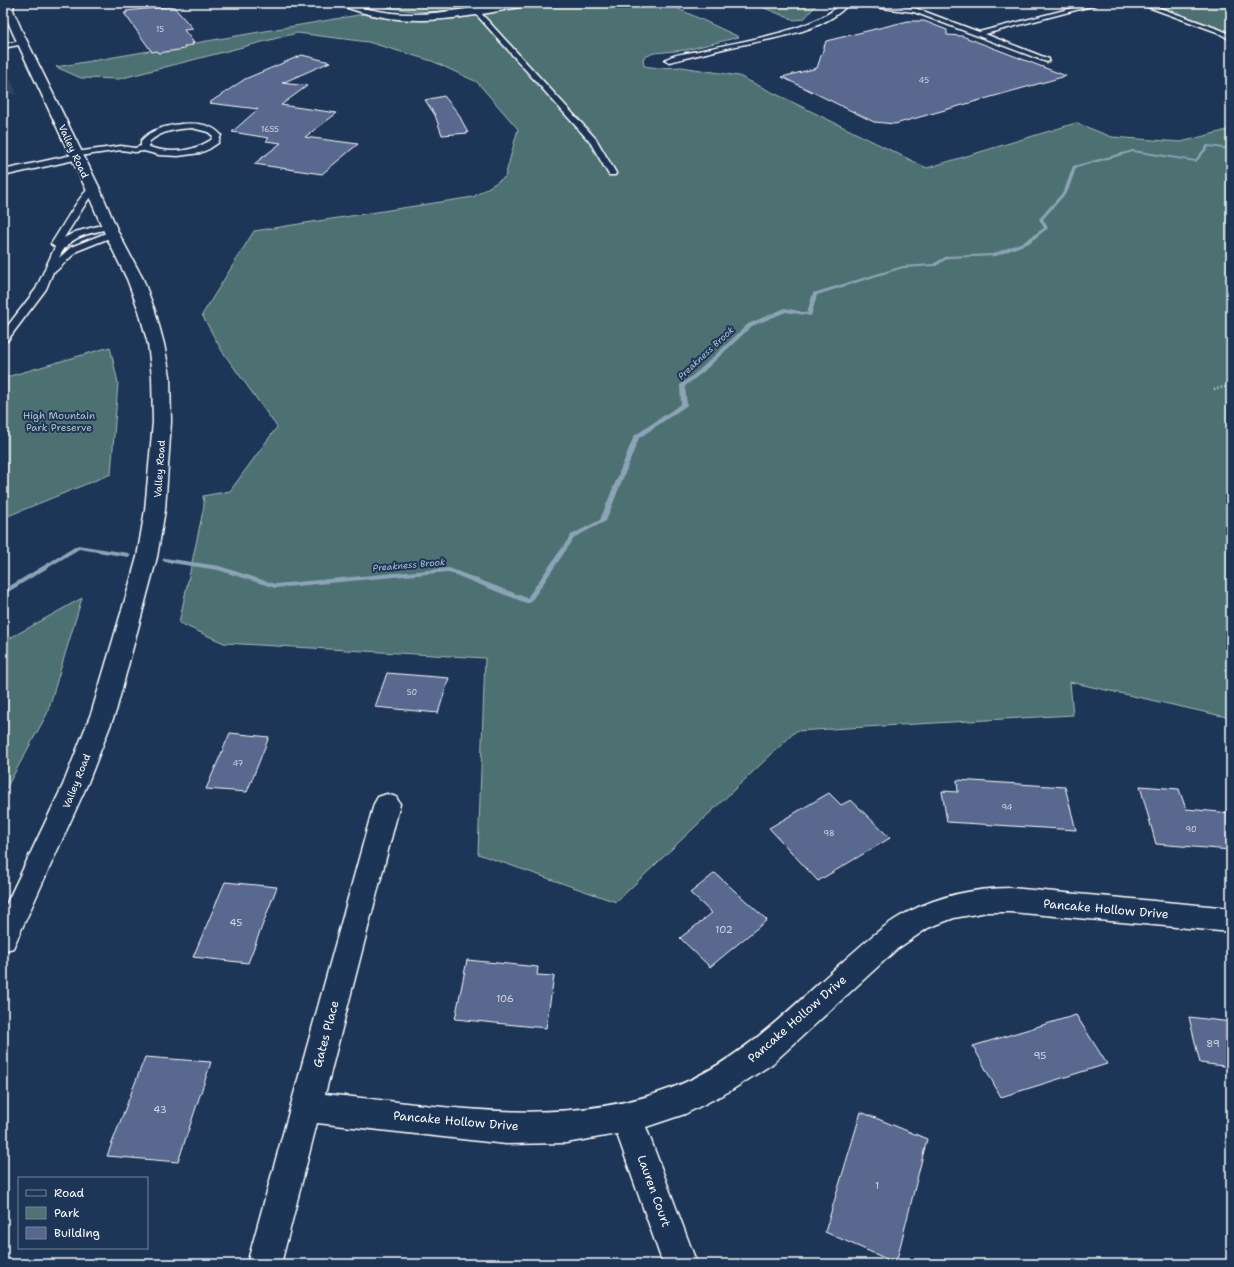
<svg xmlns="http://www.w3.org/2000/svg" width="1234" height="1267" font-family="'Shantell Sans',sans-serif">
<rect width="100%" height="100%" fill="#1d3557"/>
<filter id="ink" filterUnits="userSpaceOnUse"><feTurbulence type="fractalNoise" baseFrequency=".025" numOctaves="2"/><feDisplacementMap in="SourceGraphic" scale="8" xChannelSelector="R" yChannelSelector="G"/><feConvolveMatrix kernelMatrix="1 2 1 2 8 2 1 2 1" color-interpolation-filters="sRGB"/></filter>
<g filter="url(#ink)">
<!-- built -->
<path fill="#2f4468" d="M3,61L17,95L3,92Z"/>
<!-- green -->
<g fill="#4e7172" stroke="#a6b8b8">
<path d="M371,3H489C453,15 407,14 371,3Z"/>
<path d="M543,3H666L739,37L686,50L654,53L643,58L644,66L658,68L682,67L739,76L927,168L1076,123L1112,137L1181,142L1231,129V718L1070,682L1073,715L796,731L616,902L478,854L485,658L224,643L179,623L204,506L203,496L230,491L277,427L222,351L202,315L254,231L473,197L505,177L518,129L477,82L432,61L368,42L297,33L119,79L81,78L56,67L364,14C387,18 411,21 434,20C471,19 507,10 543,3Z"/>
<path d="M752,3H812L817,4L804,19L794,20Z"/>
<path d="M1149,3H1231V33Z"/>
<path d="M110,347L118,383L111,474L3,518V378Z"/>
<path d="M82,598L47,714L3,794V642Z"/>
</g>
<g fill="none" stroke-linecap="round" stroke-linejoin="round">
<!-- stream -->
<g fill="#8ca4b7" fill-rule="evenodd">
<path d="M1207,145L1231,148V150L1209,147L1196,162L1133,152L1076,168L1068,191L1043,219L1048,228L1029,243L996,256L948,258L936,266L903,268L817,295L811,316L786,312L752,326L702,373L685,386L687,405L686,406L639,438L606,521L575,537L530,603H526L448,572L275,588L218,570L165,562L162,560L165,558L219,566L275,584L449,568L527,598L571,535L600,520L634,436L681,404L680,385L698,371L748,324L785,308L807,313L813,293L903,266L933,264L947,256L993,254L1025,241L1044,228L1039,219L1064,191L1073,166L1133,150L1195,160Z"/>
<path d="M78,545L128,553L131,555L128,557L79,549L3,595V590Z"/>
</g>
</g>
<!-- building -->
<g fill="#59678e" stroke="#fff">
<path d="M173,6L193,29L184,30L194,43H192L193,45L186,46L184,47L185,49L158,53L157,51L152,52L124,13H127L126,11Z"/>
<path d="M908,21H924L947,30V35L962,36L1066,76L895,124L874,122L782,77L817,68L826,41Z"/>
<path d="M302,55L330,62L282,83L307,86L281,105L337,113L305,137L358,144L322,174L254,164L281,143L266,141L269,138L232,132L258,109L209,103L245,79Z"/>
<path d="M444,96L458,113L468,133L442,135L435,115L425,100Z"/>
<path d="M387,673L449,678L438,713L375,707Z"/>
<path d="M230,733L269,737L247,792L206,789Z"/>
<path d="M957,780L1065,787L1076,830L947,822L942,791L958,792Z"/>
<path d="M1140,786L1179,789L1186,809L1231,813V850L1156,844Z"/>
<path d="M829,793L841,805L851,800L890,838L818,881L769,828Z"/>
<path d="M715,873L767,920L710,967L680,938L712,913L690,893Z"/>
<path d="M225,882L277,887L248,963L193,957Z"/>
<path d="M467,960L538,967L537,975L554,976L546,1028L455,1019Z"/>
<path d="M1076,1015L1107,1064L1001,1097L973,1046Z"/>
<path d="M1189,1017L1231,1022V1067L1200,1063Z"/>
<path d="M145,1057L211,1062L178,1162L107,1156Z"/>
<path d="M861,1112L927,1139L896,1263L825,1232Z"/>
</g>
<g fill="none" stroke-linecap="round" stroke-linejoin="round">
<!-- lane casing -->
<g stroke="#fff" stroke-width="3">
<g id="lane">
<path d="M842,3H849C825,33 767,39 731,47C710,52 690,57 669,62L665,60C673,54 688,53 698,51C739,41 813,32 842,3Z"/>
<path d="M855,3H874L915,8L979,32L1092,3L1095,5L985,34L1049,59V61L1047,62L914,12L858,5Z"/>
<path d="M1137,3H1146L1221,30L1231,35V40L1217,32Z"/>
<path d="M475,11H479L596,139L616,173L615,175H609L590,142L475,13Z"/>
<path d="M22,41L24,42V44L3,48V44Z"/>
<path d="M181,124C195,123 211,123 221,135L218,143L209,149L200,153L178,156L159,155L144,151L135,152L121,150L79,156V159L3,176V170L72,155V152H75L121,146L135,148L141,146V141C151,129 166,126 181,124ZM192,128L208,132L213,136L211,140C192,152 171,154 149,147V142C161,131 177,129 192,128Z"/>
<path d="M93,186L97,189L88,200L64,238L75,232L109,223L114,226L112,228C90,234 70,234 59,258L71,247L106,233L109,232L114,235L112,237L77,251L56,271L53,272L46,289L7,341L3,342V332L36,289L55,247L51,244C59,233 82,189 93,186Z"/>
</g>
</g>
<!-- street casing -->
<g stroke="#fff" stroke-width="3">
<g id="street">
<path d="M339,3C353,3 356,6 368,9C382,12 397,14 411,14C451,14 489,3 529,3L524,6C460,19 403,30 340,5Z"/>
<path d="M387,794L396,797L400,804L325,1094C437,1105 561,1130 669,1089C736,1064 787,1012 839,965C861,946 882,925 908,912C939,896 975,888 1010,888L1231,908V932L1010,912H987L954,918L928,928L897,949L772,1064L730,1091L685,1114L646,1127L697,1264H663L617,1134L566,1143L506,1144L317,1123L281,1264H247L374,804L378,797Z"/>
</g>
</g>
<!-- secondary casing -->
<g stroke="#fff" stroke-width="3">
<path id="secondary" d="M4,3H14L13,10L22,31L100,189L119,234L143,279L155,311L164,344L170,376L171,422L165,510L157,557L116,711L87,785L13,948L3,951V911L63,785L92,711L127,593L137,557L145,510L153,422L152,376L148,344L139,311L127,279L105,234L86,189L12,31L3,10Z"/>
</g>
<!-- path -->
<path stroke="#fff" stroke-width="2" stroke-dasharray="1 2.5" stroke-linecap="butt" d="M1214,389L1231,386"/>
<!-- lane -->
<use href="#lane" fill="#1d3557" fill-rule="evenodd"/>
<!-- street -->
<use href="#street" fill="#1d3557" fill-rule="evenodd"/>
<!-- secondary -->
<use href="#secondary" fill="#1d3557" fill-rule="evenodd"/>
</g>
</g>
<g text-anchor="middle" stroke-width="4" stroke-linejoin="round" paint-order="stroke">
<!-- number labels -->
<g font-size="8" fill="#d6d9e3">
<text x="160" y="32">15</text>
<text x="924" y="83">45</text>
<text x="270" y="132">1655</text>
<text x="412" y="695">50</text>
<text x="238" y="766">47</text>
<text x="1007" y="810">94</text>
<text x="1191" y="832">90</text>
<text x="829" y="836">98</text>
</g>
<!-- far-water labels -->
<g font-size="9" font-style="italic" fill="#b2c2cf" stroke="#1d3557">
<text transform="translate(706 353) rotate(-43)" y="3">Preakness Brook</text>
<text transform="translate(409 565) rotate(-5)" y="3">Preakness Brook</text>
</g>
<!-- street labels -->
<g font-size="10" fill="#fff" stroke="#1d3557">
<text transform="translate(74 151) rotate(65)" y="4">Valley Road</text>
<text transform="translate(159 469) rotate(-86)" y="4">Valley Road</text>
<text transform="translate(76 781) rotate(-68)" y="4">Valley Road</text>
</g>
<!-- park labels -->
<g font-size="10" fill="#b8c6c7" stroke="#1d3557">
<text x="59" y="419">High Mountain<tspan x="59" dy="12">Park Preserve</tspan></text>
</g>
<!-- near-number labels -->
<g font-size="10" fill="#d6d9e3">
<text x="236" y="926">45</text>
<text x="724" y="933">102</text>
<text x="505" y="1002">106</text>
<text x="1213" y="1047">89</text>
<text x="1040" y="1059">95</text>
<text x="160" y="1113">43</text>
<text x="877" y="1189">1</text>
</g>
<!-- near-street labels -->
<g font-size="12" fill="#fff" stroke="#1d3557">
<text transform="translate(1106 909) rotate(5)" y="4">Pancake Hollow Drive</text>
<text transform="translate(797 1019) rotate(-41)" y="4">Pancake Hollow Drive</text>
<text transform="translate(326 1034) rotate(-75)" y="4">Gates Place</text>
<text transform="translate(456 1121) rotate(5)" y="4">Pancake Hollow Drive</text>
<text transform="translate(654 1191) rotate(70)" y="4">Lauren Court</text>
</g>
</g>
<!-- margin -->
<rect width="1234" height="1267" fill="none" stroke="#1d3557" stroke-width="16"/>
<rect x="8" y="8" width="1218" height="1251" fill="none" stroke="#fff" stroke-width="1.5" filter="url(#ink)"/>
<!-- legend -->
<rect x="18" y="1177" width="130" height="72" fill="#1d3557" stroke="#77869a"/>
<rect x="26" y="1190" width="20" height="6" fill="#1d3557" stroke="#77869a"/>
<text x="54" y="1197" font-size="12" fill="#ffffff">Road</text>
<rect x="26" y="1207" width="20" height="12" fill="#4e7172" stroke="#77869a"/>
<text x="54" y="1217" font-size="12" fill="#ffffff">Park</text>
<rect x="26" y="1227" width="20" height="12" fill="#59678e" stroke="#77869a"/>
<text x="54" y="1237" font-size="12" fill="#ffffff">Building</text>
</svg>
